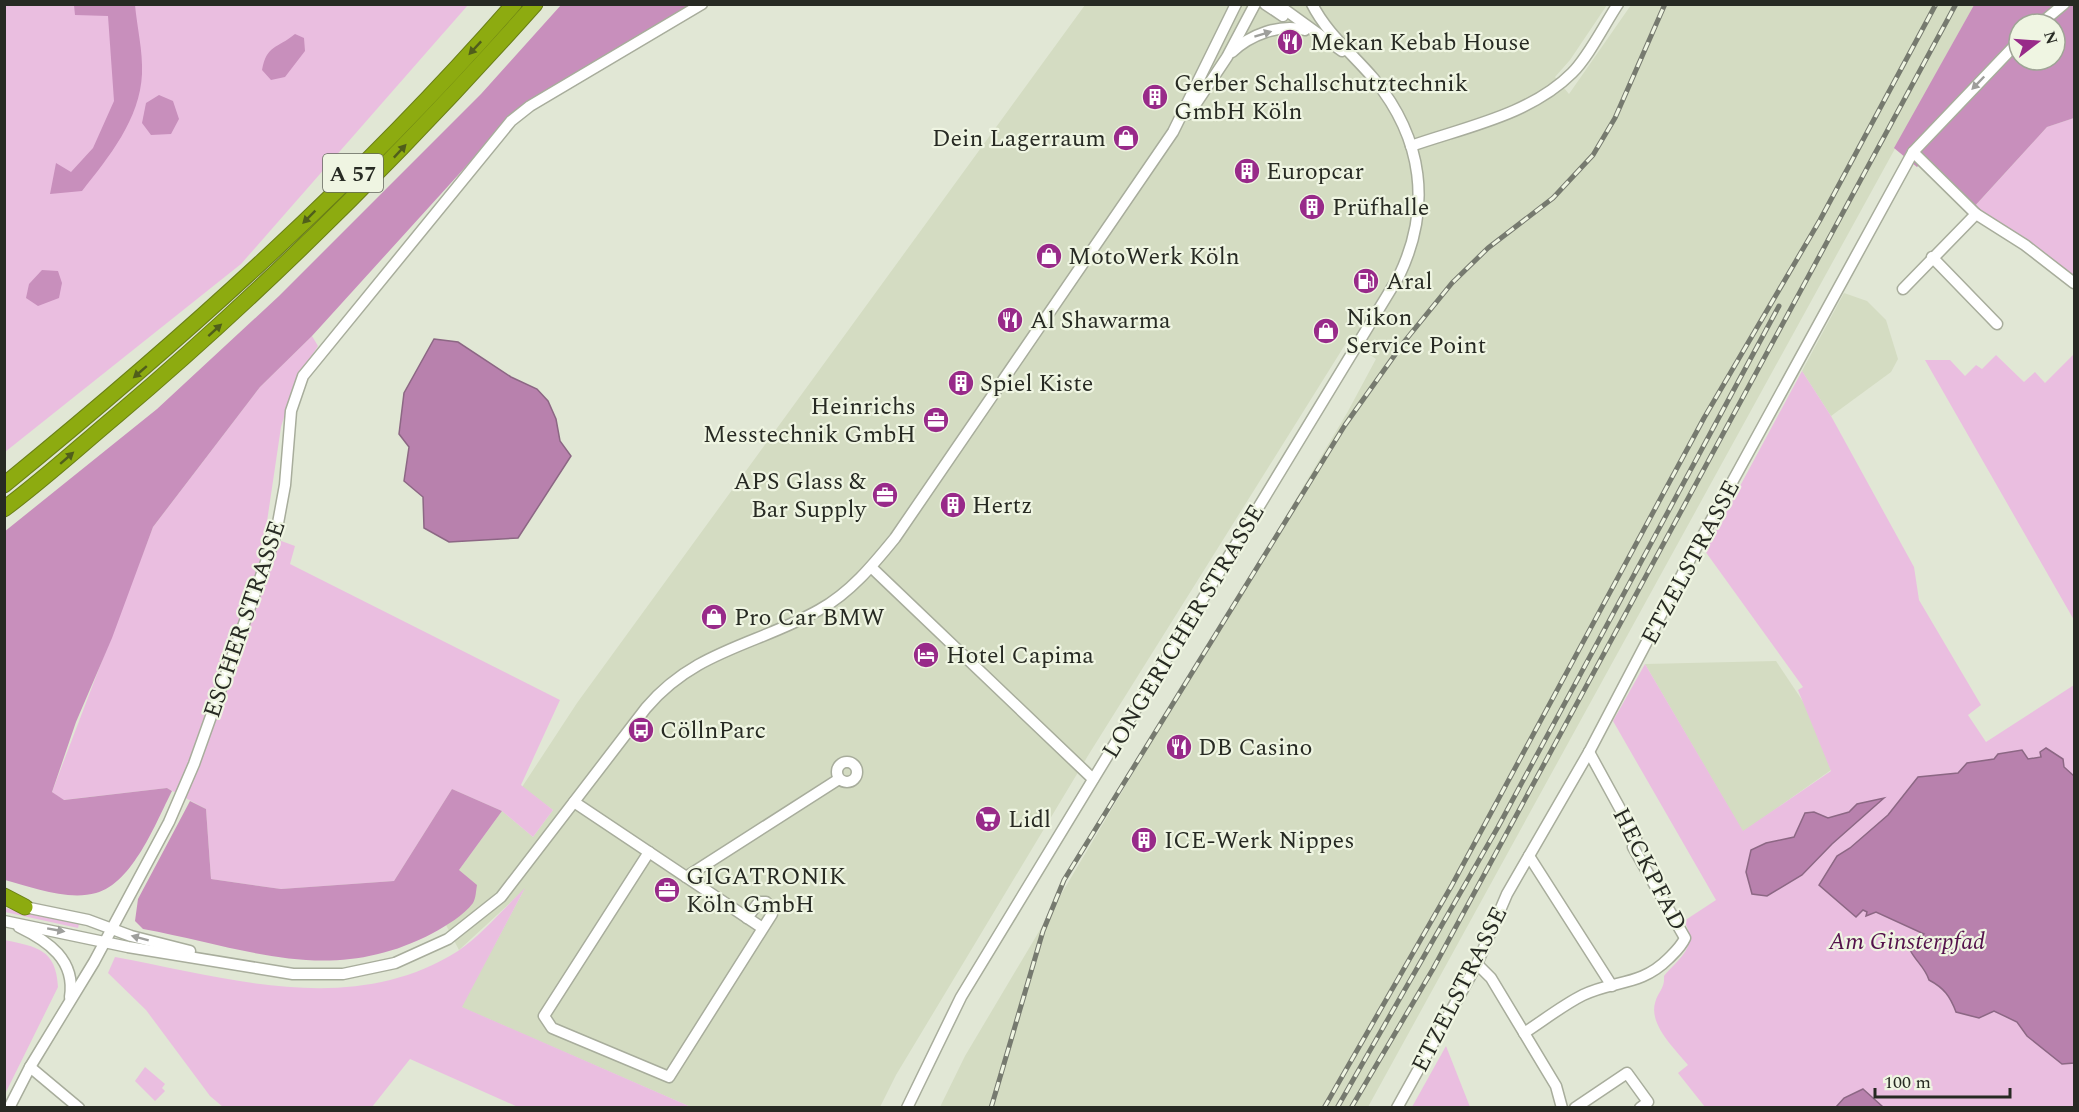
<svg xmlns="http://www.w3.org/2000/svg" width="2079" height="1112" font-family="Spectral,serif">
<rect width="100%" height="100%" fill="#e1e7d5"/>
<!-- built -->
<g fill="#d4dcc2">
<path d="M1085,5H1607L1570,60L1555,77L1569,94L1631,5H1974L1368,1107H940L965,1056L1347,413L1376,359L1348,340L1089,754L896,1075L880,1107H691L461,1007L524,890L459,950L446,925L459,915V870L502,811L533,837L553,810L522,787L577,703Z"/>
<path d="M1844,293L1867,301L1886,320L1898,359L1891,372L1831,416L1802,371Z"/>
<path d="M1776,661L1806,706L1831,770L1743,832L1645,664Z"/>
</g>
<!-- green -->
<g fill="#eabee0">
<path d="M4,5H468L241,264L5,452Z"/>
<path d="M2074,118V279L1975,206L2047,127Z"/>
<path d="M312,336L318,346L294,383L281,427L265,535L295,546L290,564L560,700L521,785L553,810L533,837L502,811L452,789L394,881L281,889L211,879L206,809L167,788L63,800L52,792L153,527L260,387Z"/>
<path d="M2074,354V620L1925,360H1950L1965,376L1976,365L1982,369L1996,355L2024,382L2035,372L2045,383Z"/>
<path d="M1802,371L1831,416L1914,567L1919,600L1981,705L1968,715L1986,742L2074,685V1107H1705L1678,1073L1688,1065C1675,1049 1649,1025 1655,1003C1658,991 1665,989 1664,976C1679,958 1699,947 1684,921L1716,900L1613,721L1645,664L1743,831L1831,771L1798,690L1803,687L1705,551Z"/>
<path d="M525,888L462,1007L691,1107H518L410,1059L372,1107H223L210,1096L146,1010L108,973L115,957C229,978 352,1018 458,951C481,936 505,907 525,888Z"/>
<path d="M5,908L79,924L78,928L5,912Z"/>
<path d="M5,940C37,947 56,949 58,987L5,1094Z"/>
<path d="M1446,1046L1470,1107H1412Z"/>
<path d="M145,1067L165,1084L162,1088L165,1091L155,1101L135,1081Z"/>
</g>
<!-- forest -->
<g fill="#c88fbc" fill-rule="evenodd">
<path d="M74,5H135C137,27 143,51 142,74C140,119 109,157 82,191L50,194L56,163L71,172L93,148L114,101L108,16L75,15Z"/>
<path d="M561,5H692L509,119L312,336L260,387L153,527L112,638L76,722L52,792L64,800L167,788L172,791C156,822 133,883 96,893C68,901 31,887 5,880L4,532L157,409L279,296L481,94Z"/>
<path d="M1974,5H2074V118L2047,127L1973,208L1921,163L1917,167L1894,148ZM2019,24H2055V60H2019Z"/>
<path d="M295,34L304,38L305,51L285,77L271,80L262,70C267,44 277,49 295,34Z"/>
<path d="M159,95L173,101L179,119L171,134L151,135L142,123L146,103Z"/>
<path d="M42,270L58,271L62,283L59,298L38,306L26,298L29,284Z"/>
<path d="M452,789L502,811L459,870L477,885C476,890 476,898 473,903C464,915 446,926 433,933C331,987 247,948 143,929L135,921L138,899L190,801L206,809L211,879L281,889L394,881Z"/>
</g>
<!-- water -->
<g fill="#b881ad" stroke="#8c6784" stroke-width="1.5">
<path d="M434,339L458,342L511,377L537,389L548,401L556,419L560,441L571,456L518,538L449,542L424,528L423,497L404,481L409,447L399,434L404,393Z"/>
<path d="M2046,748L2063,759L2064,767L2074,776V1063L2062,1064L2027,1036L2017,1022L1994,1011L1979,1018L1956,1012C1950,996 1944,988 1929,980C1925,967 1915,961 1909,948L1924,934L1876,912L1866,916L1867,912L1863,910L1856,917L1819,885L1837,856L1850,848L1888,815L1918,777L1958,773L1967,763L1994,759L1998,754L2022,750L2028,759L2041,757L2040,752Z"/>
<path d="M1884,798L1832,844L1802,875L1767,896L1752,894L1746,872L1751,850L1766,843L1794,837L1805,813L1814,812L1828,818L1849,812L1857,804Z"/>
<path d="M1863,1089L1883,1107H1836L1844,1098Z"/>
</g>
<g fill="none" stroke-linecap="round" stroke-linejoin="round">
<!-- minor casing -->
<g stroke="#a8ad9c" stroke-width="13">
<g id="minor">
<path d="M1265,4L1283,16"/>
<path d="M1277,4L1342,51"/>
<path d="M2040,24L2064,4"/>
<path d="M1232,52C1250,35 1280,23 1305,30"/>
<path d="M1189,114L1227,57L1255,4"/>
<path d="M1411,146C1465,127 1530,115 1572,73C1589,56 1604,25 1618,4"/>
<path d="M1913,152L1976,214L2025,245L2074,283"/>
<path d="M1932,257L1997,324"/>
<path d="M1903,289L1976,214"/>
<path d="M871,567L1093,779"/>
<circle cx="847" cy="772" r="10"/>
<path d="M574,802L761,927"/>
<path d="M649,852L544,1016L552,1028L669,1077L772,914L771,908L766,902H759L747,918"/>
<path d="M1529,856L1612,986"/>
<path d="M686,877L839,779"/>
<path d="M20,906L88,920L131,936L190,951"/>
<path d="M4,921L128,947L293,974H343L395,963L448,939L501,897L646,708C695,650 757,645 819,610C850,593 873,565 895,538L1173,132L1236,4"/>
<path d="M19,927C48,941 76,960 70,997"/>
<path d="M1477,964L1491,978L1556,1086L1562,1108"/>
<path d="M1524,1033C1544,1020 1563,1005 1583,995C1614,980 1641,986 1668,959C1675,952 1681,947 1685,938L1633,847L1636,838L1589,752"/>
<path d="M30,1067L79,1108"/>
<path d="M9,1108L30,1067L94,962L169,822L194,764L276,534L285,485L291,411L303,376L511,121L530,106L702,4"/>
<path d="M907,1108L961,997L1399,276C1432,207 1423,139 1374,79C1353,54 1327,34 1312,4"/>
<path d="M1397,1108L1477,964L1507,894L1589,752L1696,548L1913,152L2019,41"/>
<path d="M1575,1108L1627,1073L1648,1102L1640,1108"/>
</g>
</g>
<!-- highway casing -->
<g stroke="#697e17" stroke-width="17">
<g id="highway">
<path d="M4,485C185,337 360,180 514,4"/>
<path d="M4,509C43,480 79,447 116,416C266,289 404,151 535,4"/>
<path d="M4,896L25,907"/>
</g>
</g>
<!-- minor -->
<use href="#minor" stroke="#fff" stroke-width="10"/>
<!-- highway -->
<use href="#highway" stroke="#8dab10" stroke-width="15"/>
<!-- rail casing -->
<g stroke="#767a6f" stroke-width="5">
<g id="rail">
<path d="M991,1108L1043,931L1064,880L1345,425L1404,342L1452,283L1488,248L1553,198L1593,155L1615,118L1665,4"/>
<path d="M1324,1108L1452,885L1704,418L1820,220L1936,4"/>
<path d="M1337,1108L1498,827L1779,306"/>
<path d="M1351,1108L1433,969L1956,4"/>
</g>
</g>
<!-- rail -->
<use href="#rail" stroke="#eff5e2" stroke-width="3" stroke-dasharray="9" stroke-linecap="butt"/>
</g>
<!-- one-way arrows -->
<defs><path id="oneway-solid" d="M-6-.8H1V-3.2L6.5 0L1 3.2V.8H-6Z" transform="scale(1.5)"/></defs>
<g fill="#9e9f9c">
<use href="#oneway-solid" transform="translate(1263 34) rotate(-17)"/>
<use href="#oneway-solid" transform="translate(1978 83) rotate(134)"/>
<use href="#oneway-solid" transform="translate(56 930) rotate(10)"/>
<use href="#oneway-solid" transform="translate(140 938) rotate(-165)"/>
</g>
<g fill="#505e1b">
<use href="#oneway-solid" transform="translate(475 48) rotate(133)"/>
<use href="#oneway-solid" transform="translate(400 151) rotate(-47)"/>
<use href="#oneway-solid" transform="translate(309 217) rotate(135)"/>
<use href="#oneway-solid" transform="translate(215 330) rotate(-42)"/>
<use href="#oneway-solid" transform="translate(140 372) rotate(139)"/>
<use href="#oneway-solid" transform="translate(67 458) rotate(-41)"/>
</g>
<!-- icons -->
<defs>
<g id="restaurant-disc" transform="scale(1.35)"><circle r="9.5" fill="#982a89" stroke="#eff5e2"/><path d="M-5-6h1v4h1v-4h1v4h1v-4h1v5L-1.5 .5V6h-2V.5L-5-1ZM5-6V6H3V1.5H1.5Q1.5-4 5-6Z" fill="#fff"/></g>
<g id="building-disc" transform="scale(1.35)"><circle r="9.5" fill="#982a89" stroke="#eff5e2"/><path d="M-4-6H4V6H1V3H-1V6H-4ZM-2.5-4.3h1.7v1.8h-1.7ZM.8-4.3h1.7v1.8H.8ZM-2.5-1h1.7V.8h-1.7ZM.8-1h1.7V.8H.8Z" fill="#fff"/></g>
<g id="shop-disc" transform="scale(1.35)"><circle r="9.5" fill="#982a89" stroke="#eff5e2"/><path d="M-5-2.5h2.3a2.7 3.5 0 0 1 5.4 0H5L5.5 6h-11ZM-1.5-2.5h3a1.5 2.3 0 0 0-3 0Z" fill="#fff"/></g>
<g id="fuel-disc" transform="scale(1.35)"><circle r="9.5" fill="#982a89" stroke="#eff5e2"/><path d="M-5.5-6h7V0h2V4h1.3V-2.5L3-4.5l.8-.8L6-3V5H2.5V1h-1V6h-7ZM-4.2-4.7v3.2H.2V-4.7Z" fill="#fff"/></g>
<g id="office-disc" transform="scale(1.35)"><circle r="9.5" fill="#982a89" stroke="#eff5e2"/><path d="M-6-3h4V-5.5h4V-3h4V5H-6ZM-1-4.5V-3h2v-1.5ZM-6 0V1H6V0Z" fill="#fff"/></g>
<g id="hotel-disc" transform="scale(1.35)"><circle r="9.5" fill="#982a89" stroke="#eff5e2"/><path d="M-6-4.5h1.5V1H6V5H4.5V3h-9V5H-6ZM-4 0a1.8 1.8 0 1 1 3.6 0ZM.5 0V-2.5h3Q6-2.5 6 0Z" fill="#fff"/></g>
<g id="bus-disc" transform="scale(1.35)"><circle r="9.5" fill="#982a89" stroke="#eff5e2"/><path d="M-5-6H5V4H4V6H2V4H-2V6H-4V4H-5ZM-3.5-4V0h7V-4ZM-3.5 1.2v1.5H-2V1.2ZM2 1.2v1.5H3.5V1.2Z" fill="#fff"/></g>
<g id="supermarket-disc" transform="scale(1.35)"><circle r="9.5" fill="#982a89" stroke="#eff5e2"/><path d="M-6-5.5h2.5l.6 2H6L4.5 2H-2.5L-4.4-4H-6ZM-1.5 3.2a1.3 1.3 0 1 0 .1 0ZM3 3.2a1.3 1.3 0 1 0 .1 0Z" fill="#fff"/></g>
</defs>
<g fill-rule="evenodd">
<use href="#restaurant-disc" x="1290" y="42"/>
<use href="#building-disc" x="1155" y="97"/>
<use href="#shop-disc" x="1126" y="138"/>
<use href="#building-disc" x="1247" y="171"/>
<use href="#building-disc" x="1312" y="207"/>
<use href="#shop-disc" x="1049" y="256"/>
<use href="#fuel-disc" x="1366" y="281"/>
<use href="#restaurant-disc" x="1010" y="320"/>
<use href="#shop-disc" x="1326" y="331"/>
<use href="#building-disc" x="961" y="383"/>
<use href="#office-disc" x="936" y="420"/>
<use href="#office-disc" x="885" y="495"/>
<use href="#building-disc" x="953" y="505"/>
<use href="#shop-disc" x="714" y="617"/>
<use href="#hotel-disc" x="926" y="655"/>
<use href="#bus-disc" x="641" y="730"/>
<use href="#restaurant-disc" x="1179" y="747"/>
<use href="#supermarket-disc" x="988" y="819"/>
<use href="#building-disc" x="1144" y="840"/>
<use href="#office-disc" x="667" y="890"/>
</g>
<g text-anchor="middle" stroke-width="4.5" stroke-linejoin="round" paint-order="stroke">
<!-- shield labels -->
<rect fill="#eff5e2" stroke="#63675c" stroke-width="1.5" x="323" y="154" width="60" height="38" rx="4.5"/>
<g font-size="22" font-weight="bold" fill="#272a23">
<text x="353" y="181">A 57</text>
</g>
<!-- poi labels -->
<g font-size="24" fill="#272a23" stroke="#eff5e2" text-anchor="start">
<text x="1310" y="50">Mekan Kebab House</text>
<text x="1174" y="91">Gerber Schallschutztechnik<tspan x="1174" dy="28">GmbH Köln</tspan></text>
<text x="1106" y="146" text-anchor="end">Dein Lagerraum</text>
<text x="1266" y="179">Europcar</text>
<text x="1332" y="215">Prüfhalle</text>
<text x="1068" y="264">MotoWerk Köln</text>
<text x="1386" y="289">Aral</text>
<text x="1346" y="325">Nikon<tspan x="1346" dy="28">Service Point</tspan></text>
<text x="1030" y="328">Al Shawarma</text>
<text x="980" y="391">Spiel Kiste</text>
<text x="916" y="414" text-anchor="end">Heinrichs<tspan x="916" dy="28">Messtechnik GmbH</tspan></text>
<text x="866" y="489" text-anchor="end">APS Glass &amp;<tspan x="866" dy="28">Bar Supply</tspan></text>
<text x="972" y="513">Hertz</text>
<text x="734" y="625">Pro Car BMW</text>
<text x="946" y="663">Hotel Capima</text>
<text x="660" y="738">CöllnParc</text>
<text x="1198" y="755">DB Casino</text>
<text x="1008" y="827">Lidl</text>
<text x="1164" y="848">ICE-Werk Nippes</text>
<text x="686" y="884">GIGATRONIK<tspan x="686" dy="28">Köln GmbH</tspan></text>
</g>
<!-- street labels -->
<g font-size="24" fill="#272a23" stroke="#eff5e2">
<text transform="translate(1690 562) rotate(-62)" y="8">ETZELSTRASSE</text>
<text transform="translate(244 619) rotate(-71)" y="8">ESCHER STRASSE</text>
<text transform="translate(1183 631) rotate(-59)" y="8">LONGERICHER STRASSE</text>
<text transform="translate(1650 869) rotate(63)" y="8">HECKPFAD</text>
<text transform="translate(1459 989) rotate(-63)" y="8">ETZELSTRASSE</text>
</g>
<!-- park labels -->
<g font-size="24" font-style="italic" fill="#54114b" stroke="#eff5e2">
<text x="1907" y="949">Am Ginsterpfad</text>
</g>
</g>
<!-- border -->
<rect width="2079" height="1112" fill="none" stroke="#272a23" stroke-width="12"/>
<!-- north arrow -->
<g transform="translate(2037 42) rotate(73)"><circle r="28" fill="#eff5e2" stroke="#9fa496" stroke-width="1.5"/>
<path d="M0-4.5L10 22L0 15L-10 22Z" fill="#982a89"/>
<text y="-9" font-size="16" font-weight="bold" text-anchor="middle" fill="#272a23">N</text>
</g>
<!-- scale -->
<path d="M1875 1088v9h135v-9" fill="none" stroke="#272a23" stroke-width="3"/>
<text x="1884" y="1088" font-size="18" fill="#272a23" stroke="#eff5e2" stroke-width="4.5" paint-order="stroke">100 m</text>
</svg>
